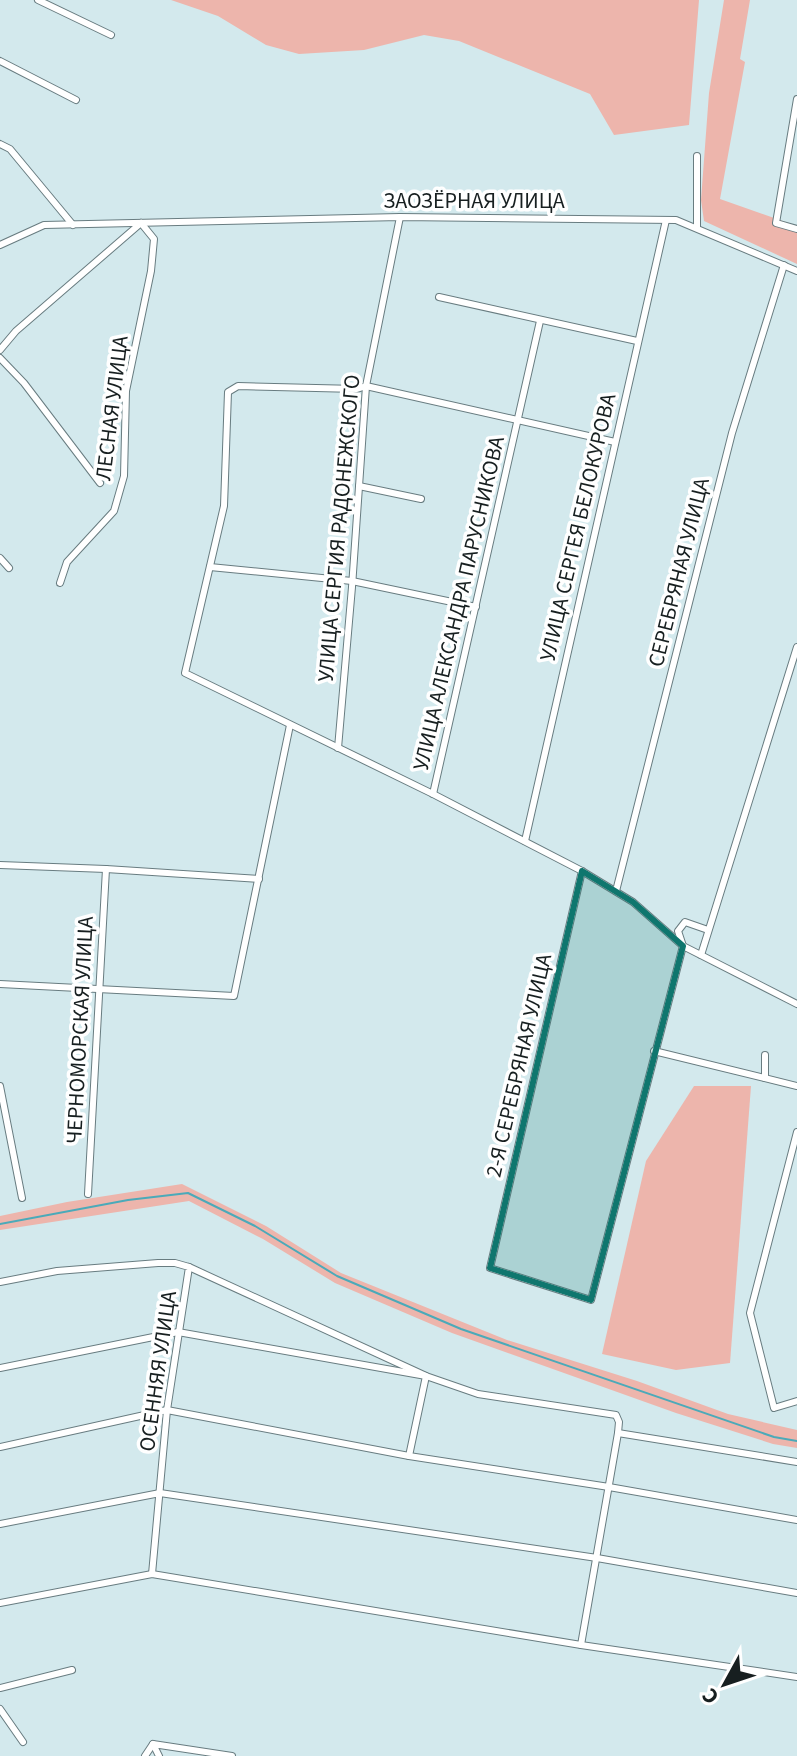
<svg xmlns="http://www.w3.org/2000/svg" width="797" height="1756" font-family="'Source Sans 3',sans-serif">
<rect width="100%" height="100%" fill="#d3e9ed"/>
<!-- green -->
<g fill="#edb5ac">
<path d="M171,0H699L689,125L614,135L590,94L459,41L424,35L364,50L299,54L266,45L218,16Z"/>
<path d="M724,0H750L740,59L745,62L720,199L797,226V264L704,221L701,200L709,93Z"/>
<path d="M694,1086H751L730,1363L676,1370L602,1354L646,1161Z"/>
<path d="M182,1184L266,1226L341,1273L507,1340L637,1381L728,1414L797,1430V1448L773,1444L676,1413L452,1333L335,1283L263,1239L189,1201L0,1230V1216L67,1202Z"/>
</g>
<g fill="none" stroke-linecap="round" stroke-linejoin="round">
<!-- stream -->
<path stroke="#4baab9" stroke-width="2" d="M0,1224L128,1200L188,1193L255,1226L337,1276L461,1329L774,1437L797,1441"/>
<!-- minor casing -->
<g stroke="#687c80" stroke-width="8">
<g id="minor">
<path d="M38,0L111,35"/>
<path d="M0,61L76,100"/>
<path d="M797,99L776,223L797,229"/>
<path d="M0,144L10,149L73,225"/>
<path d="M697,156V227"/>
<path d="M0,245L44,225L400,217L676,220L797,271"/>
<path d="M439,297L637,341"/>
<path d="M0,350L16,331L141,223"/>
<path d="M0,358L24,383L100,483"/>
<path d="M615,442L366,386L357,389L238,386L228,392L224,506L185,673L433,794L582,871L633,902L683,946L797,1004"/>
<path d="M359,486L421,499"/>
<path d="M0,558L9,568"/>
<path d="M210,567L352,581L476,607"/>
<path d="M60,583L67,562L114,511L124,476L126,391L151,271L154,239L141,223"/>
<path d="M338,748L352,587L366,386L400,217"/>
<path d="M433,794L540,321"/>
<path d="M525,841L666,220"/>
<path d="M0,865L106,869L259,879"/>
<path d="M582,871L490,1268L591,1300L683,946L678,931L685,922L708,930"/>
<path d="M616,891L732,433L784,265"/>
<path d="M701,955L797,647"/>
<path d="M0,984L234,996L290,725"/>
<path d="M654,1051L797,1086"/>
<path d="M765,1078V1055"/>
<path d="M0,1086L22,1198"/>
<path d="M797,1132L750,1313L774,1408L797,1401"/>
<path d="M88,1194L106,869"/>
<path d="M189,1267L426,1376L409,1456"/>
<path d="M0,1282L57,1271L158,1263H175L189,1267L167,1410L152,1574"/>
<path d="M0,1368L178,1332L426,1376L478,1394L616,1415L619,1422L618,1433L581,1645"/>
<path d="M618,1433L797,1462"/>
<path d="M0,1447L167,1410L409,1456L609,1487L797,1520"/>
<path d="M0,1524L160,1493L597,1558L797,1593"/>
<path d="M0,1603L152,1574L581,1645L797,1677"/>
<path d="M0,1688L72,1670"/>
<path d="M0,1709L23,1742"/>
<path d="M145,1756L153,1744"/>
<path d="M159,1756L153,1744L232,1756"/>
</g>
</g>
<!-- minor -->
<use href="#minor" stroke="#fff" stroke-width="6"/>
</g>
<!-- marked area -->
<path fill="#0f766e" fill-opacity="0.2" stroke="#0f766e" stroke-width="6" stroke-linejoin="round" d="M582,871L633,902L683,946L591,1300L490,1268Z"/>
<g text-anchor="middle" stroke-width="7" stroke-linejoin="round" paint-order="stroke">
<!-- street labels -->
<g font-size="22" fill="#171f20" stroke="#fff">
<text x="474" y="208">ЗАОЗЁРНАЯ УЛИЦА</text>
<text transform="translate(111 408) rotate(-83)" y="8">ЛЕСНАЯ УЛИЦА</text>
<text transform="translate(577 527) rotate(-77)" y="8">УЛИЦА СЕРГЕЯ БЕЛОКУРОВА</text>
<text transform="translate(338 528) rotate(-85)" y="8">УЛИЦА СЕРГИЯ РАДОНЕЖСКОГО</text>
<text transform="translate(678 572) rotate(-76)" y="8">СЕРЕБРЯНАЯ УЛИЦА</text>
<text transform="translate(458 603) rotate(-77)" y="8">УЛИЦА АЛЕКСАНДРА ПАРУСНИКОВА</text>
<text transform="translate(79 1030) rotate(-87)" y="8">ЧЕРНОМОРСКАЯ УЛИЦА</text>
<text transform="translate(518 1065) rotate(-77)" y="8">2-Я СЕРЕБРЯНАЯ УЛИЦА</text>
<text transform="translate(157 1371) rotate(-82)" y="8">ОСЕННЯЯ УЛИЦА</text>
</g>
</g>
<!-- north arrow -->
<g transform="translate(725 1684) rotate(230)" stroke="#ffffff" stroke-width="6" paint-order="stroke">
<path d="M0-6L14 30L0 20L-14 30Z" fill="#171f20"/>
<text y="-12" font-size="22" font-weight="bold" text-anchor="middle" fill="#171f20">С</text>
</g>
</svg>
